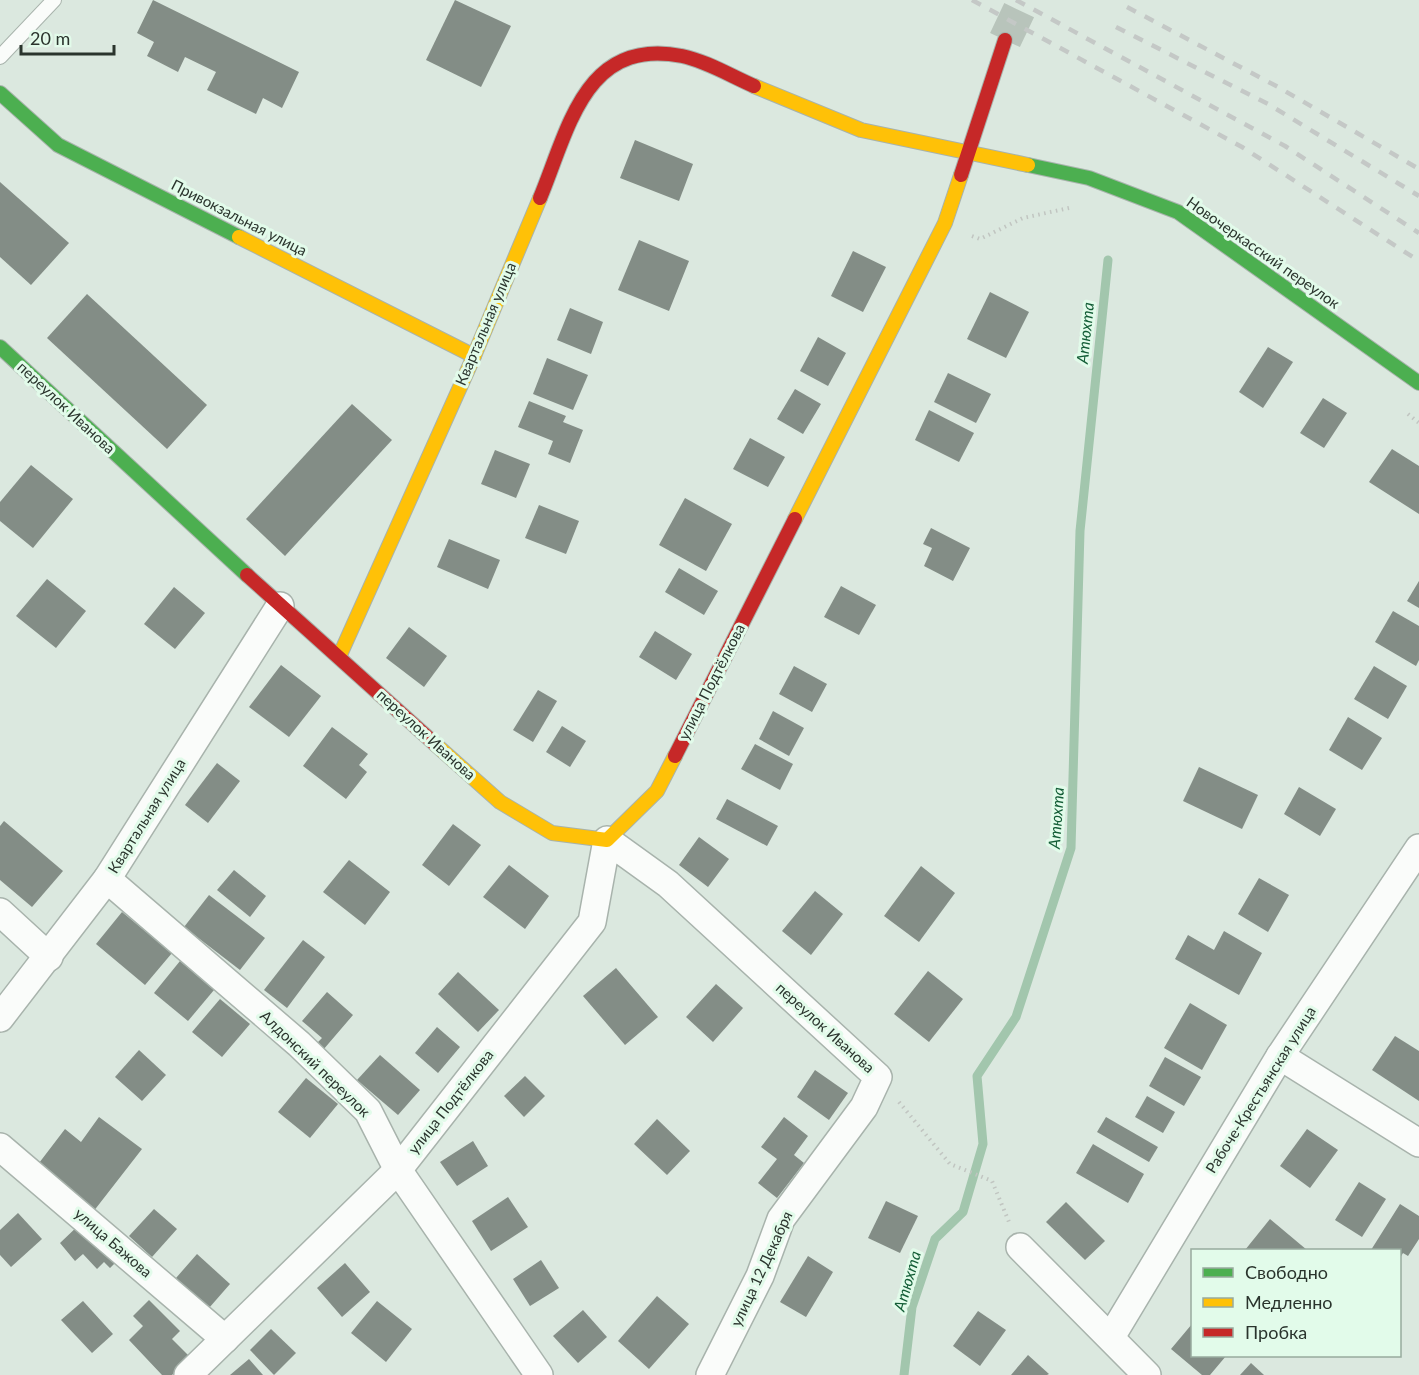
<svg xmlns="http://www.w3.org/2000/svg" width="1419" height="1375" font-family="Lato,sans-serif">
<rect width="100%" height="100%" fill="#dbe8df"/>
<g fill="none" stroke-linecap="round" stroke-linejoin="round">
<!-- stream -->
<path stroke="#a2c6ad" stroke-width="9" d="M904,1375L912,1307L935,1239L963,1212L983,1144L977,1076L1016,1017L1071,848L1080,531L1108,260"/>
</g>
<!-- building -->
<g fill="#838d86">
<path d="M153,0L299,72L282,108L263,98L256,114L207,90L216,72L185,57L178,72L147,56L154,42L137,33Z"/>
<path d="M455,0L511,26L481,87L426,60Z"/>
<path d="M635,140L693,164L679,201L620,178Z"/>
<path d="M0,182L69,243L31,285L0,257Z"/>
<path d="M639,240L689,261L669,311L618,290Z"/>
<path d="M853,251L886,267L863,312L831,296Z"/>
<path d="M990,292L1029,312L1006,358L967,339Z"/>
<path d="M87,294L207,405L167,449L47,338Z"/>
<path d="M570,308L603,322L591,354L557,340Z"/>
<path d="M818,337L846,353L828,386L800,371Z"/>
<path d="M1268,347L1293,362L1263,408L1239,392Z"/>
<path d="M547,358L588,375L573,410L533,394Z"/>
<path d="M948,373L991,394L976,423L934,402Z"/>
<path d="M795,389L821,404L803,434L777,419Z"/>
<path d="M1323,398L1347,413L1324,448L1300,433Z"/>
<path d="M529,401L566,416L563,422L583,430L570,463L548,454L553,441L518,427Z"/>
<path d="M352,404L392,440L285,556L246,519Z"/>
<path d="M929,410L974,433L959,462L915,440Z"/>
<path d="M750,438L785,457L768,487L733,469Z"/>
<path d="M1392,449L1419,466V514L1369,482Z"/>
<path d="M495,450L530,464L516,498L481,484Z"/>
<path d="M31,465L73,499L33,548L0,521V502Z"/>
<path d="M685,498L732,524L706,571L659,545Z"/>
<path d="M539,505L579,521L566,554L525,538Z"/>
<path d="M931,528L970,548L953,581L924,566L932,548L923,544Z"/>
<path d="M449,539L500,560L488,589L437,567Z"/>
<path d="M679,568L718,591L704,615L665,592Z"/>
<path d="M47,579L86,611L56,648L16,616Z"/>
<path d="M1419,581V608L1407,601Z"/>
<path d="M841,586L876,605L859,635L824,617Z"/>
<path d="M174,587L205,613L175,649L144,624Z"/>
<path d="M1393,611L1419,626V660L1416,666L1375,642Z"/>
<path d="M409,627L447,656L424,687L386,658Z"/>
<path d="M655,631L692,654L676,680L639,657Z"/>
<path d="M281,665L321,696L289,737L249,707Z"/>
<path d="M794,666L827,684L812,712L779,694Z"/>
<path d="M1374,666L1407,686L1388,719L1354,699Z"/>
<path d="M538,690L557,701L533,742L513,730Z"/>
<path d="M773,711L804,728L789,756L759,739Z"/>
<path d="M1348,717L1382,738L1362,770L1329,750Z"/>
<path d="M562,726L586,741L570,767L546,752Z"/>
<path d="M332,727L368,754L359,765L367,772L346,799L303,766Z"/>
<path d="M755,744L793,764L780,790L741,769Z"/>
<path d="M217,763L240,781L208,823L185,805Z"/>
<path d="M1199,767L1258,795L1242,829L1183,801Z"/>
<path d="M1299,787L1336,809L1320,836L1284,814Z"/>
<path d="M727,799L778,826L767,846L716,819Z"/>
<path d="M4,821L63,871L32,907L0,880V826Z"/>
<path d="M453,824L481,845L449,886L422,865Z"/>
<path d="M699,837L729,859L708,887L679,865Z"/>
<path d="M349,860L390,892L365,925L323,892Z"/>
<path d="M509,865L549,896L525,929L483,897Z"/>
<path d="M921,866L955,893L919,942L884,916Z"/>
<path d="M234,870L266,896L250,917L217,890Z"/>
<path d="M1259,878L1289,895L1268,932L1238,914Z"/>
<path d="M815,891L843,914L811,955L782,931Z"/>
<path d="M209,895L265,938L240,970L184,927Z"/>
<path d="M122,912L172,953L145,985L96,944Z"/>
<path d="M1224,931L1262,953L1239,995L1175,959L1188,935L1214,950Z"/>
<path d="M303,940L325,957L287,1008L264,990Z"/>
<path d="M180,961L214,990L188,1021L154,993Z"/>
<path d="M616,968L658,1017L625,1045L583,996Z"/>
<path d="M928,971L963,999L929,1042L894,1014Z"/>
<path d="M458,972L499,1010L478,1032L438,994Z"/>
<path d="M716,984L743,1008L713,1042L686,1017Z"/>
<path d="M327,992L353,1015L323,1050L316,1044L322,1038L302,1021Z"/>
<path d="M220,999L250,1024L222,1057L192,1032Z"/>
<path d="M1190,1003L1227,1025L1202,1070L1164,1048Z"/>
<path d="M437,1027L460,1047L438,1073L415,1053Z"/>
<path d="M1395,1036L1419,1051V1101L1372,1070Z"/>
<path d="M139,1050L166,1075L142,1101L115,1077Z"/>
<path d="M380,1055L420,1090L398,1115L357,1080Z"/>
<path d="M1165,1057L1201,1077L1184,1106L1149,1086Z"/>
<path d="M815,1070L848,1093L829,1120L797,1097Z"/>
<path d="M525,1076L545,1096L524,1117L504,1096Z"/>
<path d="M306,1078L338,1104L310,1138L278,1112Z"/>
<path d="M1147,1096L1175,1112L1163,1133L1135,1117Z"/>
<path d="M99,1117L142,1149L93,1212L36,1167L65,1129L81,1142Z"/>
<path d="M784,1117L808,1136L794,1155L804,1163L777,1198L758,1183L777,1159L761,1147Z"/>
<path d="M1106,1117L1158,1147L1149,1162L1097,1132Z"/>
<path d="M657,1119L690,1151L667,1175L634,1144Z"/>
<path d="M1307,1129L1338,1150L1310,1188L1280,1166Z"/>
<path d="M473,1141L488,1166L457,1186L440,1162Z"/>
<path d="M1093,1144L1144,1174L1128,1203L1076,1173Z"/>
<path d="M1359,1182L1386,1199L1362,1237L1335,1220Z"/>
<path d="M508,1197L528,1227L491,1251L472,1221Z"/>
<path d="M886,1201L918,1216L900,1253L868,1238Z"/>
<path d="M1066,1202L1105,1241L1085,1260L1046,1222Z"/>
<path d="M1400,1204L1419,1216V1239L1408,1256L1403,1253L1400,1258V1250H1371Z"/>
<path d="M154,1209L177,1229L152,1257L129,1236Z"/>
<path d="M18,1213L42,1239L11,1267L0,1255V1230Z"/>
<path d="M1270,1219L1307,1250H1245Z"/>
<path d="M81,1223L116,1262L110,1268L104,1262L97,1269L83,1254L75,1261L60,1243Z"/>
<path d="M197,1254L230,1284L209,1308L176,1278Z"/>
<path d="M808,1256L833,1272L806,1317L780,1302Z"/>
<path d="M541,1260L559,1288L530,1306L513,1279Z"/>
<path d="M345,1263L370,1292L342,1317L317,1288Z"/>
<path d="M657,1296L689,1324L649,1369L618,1341Z"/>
<path d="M149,1300L180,1331L172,1339L190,1357L172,1375H162L129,1340L143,1326L133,1316Z"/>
<path d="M83,1301L113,1334L92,1353L61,1320Z"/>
<path d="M377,1301L412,1329L386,1362L351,1333Z"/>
<path d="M583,1310L607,1337L578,1363L553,1336Z"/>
<path d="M978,1311L1006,1330L980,1366L953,1346Z"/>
<path d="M1192,1324V1356H1226L1210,1375H1202L1171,1349Z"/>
<path d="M271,1329L296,1353L274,1375L250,1350Z"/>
<path d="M1028,1355L1049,1374L1047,1375H1011Z"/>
<path d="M249,1359L263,1375H230Z"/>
<path d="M1251,1363L1264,1375H1240Z"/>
</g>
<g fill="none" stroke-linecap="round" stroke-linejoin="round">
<!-- secondary-tunnel -->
<path stroke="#b8c4bb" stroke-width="33" stroke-dasharray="33 16" stroke-linecap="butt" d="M1005,40L1024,0"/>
<!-- lane casing -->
<g stroke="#a8b3ac" stroke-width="16">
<path id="lane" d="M0,57L54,0"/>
</g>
<!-- street casing -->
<g stroke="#a8b3ac" stroke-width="30">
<g id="street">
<path d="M107,879L299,1044L368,1111L398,1170L539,1375"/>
<path d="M0,912L49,957"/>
<path d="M0,1018L107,879L280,606"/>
<path d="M1280,1056L1419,1143"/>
<path d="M0,1147L225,1339"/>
<path d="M1020,1247L1147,1375"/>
<path d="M1111,1337L1280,1056L1419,848"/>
<path d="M188,1375L398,1170L592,922L607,840L668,884L878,1077L864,1107L781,1219L760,1276L710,1375"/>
</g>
</g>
<!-- fast casing -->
<g stroke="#a8b3ac" stroke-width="16">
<g id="fast">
<path d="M0,93L58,145L239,237"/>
<path d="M1028,165L1089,178L1178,212L1419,383"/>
<path d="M0,347L247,575"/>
</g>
</g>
<!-- slow casing -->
<g stroke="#a8b3ac" stroke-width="16">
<g id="slow">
<path d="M754,86L861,130L1028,165"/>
<path d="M239,237L474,356"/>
<path d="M795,519L945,223L961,175"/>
<path d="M339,657L474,356L540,198"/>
<path d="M435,744L500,802L552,833L607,840L657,791L675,756"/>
</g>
</g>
<!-- jam casing -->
<g stroke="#a8b3ac" stroke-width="16">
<g id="jam">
<path d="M961,175L1005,40"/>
<path d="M540,198C569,128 585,37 682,56C706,61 731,76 754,86"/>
<path d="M247,575L435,744"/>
<path d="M675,756L795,519"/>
</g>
</g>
<!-- path -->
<g stroke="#c1c5c1" stroke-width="4" stroke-dasharray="1.5 4.5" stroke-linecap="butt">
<path d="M972,236L980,239L1023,218L1069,208"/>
<path d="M1408,414L1419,423"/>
<path d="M899,1102L950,1164L992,1181L1009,1222"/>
</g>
<!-- lane -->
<use href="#lane" stroke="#fafcfa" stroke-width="14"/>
<!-- street -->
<use href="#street" stroke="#fafcfa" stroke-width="27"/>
<!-- fast -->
<use href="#fast" stroke="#4caf50" stroke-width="14"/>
<!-- slow -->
<use href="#slow" stroke="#ffc107" stroke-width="14"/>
<!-- jam -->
<use href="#jam" stroke="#c62828" stroke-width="14"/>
<!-- rail -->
<g stroke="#c4c8c6" stroke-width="4.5" stroke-dasharray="10 10" stroke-linecap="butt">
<path d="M972,0L1242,147L1419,261"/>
<path d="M1016,0L1285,146L1419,233"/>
<path d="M1127,7L1278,87L1419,169"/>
<path d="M1116,27L1268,104L1419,196"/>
</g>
</g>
<g text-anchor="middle" stroke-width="6" stroke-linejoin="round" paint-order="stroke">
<!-- street labels -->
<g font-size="15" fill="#2a342d" stroke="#e2fbea">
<text transform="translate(239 218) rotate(27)" y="5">Привокзальная улица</text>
<text transform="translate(1263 253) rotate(35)" y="5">Новочеркасский переулок</text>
<text transform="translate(486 324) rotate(-67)" y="5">Квартальная улица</text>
<text transform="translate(66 408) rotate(43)" y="5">переулок Иванова</text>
<text transform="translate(712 682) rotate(-63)" y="5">улица Подтёлкова</text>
<text transform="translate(426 735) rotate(42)" y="5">переулок Иванова</text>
<text transform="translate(147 816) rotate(-58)" y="5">Квартальная улица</text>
<text transform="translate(825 1028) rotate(42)" y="5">переулок Иванова</text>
<text transform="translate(315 1064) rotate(44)" y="5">Алдонский переулок</text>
<text transform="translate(1261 1090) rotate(-58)" y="5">Рабоче-Крестьянская улица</text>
<text transform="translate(451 1102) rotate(-52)" y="5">улица Подтёлкова</text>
<text transform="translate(113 1243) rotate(41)" y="5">улица Бажова</text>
<text transform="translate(762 1269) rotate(-65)" y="5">улица 12 Декабря</text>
</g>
<!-- water labels -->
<g font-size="16" font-style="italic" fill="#135d36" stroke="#e2fbea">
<text transform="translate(1085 333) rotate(-84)" y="6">Атюхта</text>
<text transform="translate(1056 818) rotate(-86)" y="6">Атюхта</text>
<text transform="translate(907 1281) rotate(-74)" y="6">Атюхта</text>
</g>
</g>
<!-- legend -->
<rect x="1191" y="1249" width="210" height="108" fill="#e2fbea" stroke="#98ab9e" stroke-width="1.5"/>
<rect x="1203" y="1268" width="30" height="9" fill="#4caf50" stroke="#98ab9e" stroke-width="1.5"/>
<text x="1245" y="1279" font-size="18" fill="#2a342d">Свободно</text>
<rect x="1203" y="1298" width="30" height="9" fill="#ffc107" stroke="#98ab9e" stroke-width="1.5"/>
<text x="1245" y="1309" font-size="18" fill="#2a342d">Медленно</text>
<rect x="1203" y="1328" width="30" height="9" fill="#c62828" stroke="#98ab9e" stroke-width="1.5"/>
<text x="1245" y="1339" font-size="18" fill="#2a342d">Пробка</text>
<!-- scale -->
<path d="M21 45v9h93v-9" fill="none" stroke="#2a342d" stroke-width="3"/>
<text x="30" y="45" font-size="18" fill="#2a342d" stroke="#e2fbea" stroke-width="4.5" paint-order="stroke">20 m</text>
</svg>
